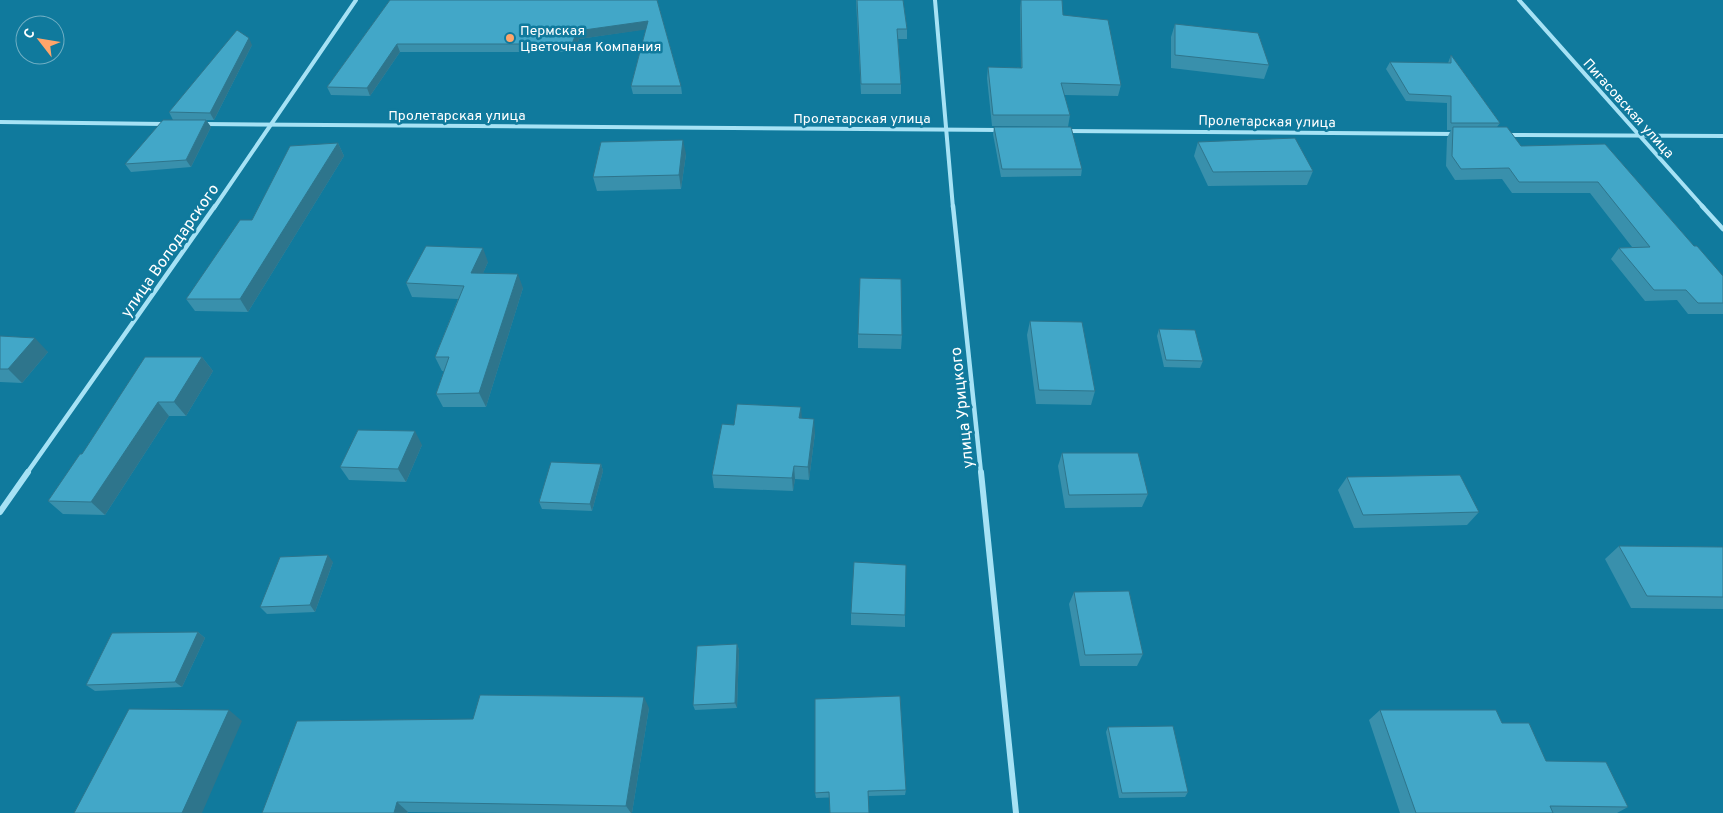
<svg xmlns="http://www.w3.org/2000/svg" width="1723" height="813" font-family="Overpass,sans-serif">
<rect width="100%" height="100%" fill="#107a9d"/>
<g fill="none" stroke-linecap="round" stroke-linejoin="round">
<!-- minor-far2 -->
<g stroke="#a6e2f5" stroke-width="4">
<path d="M935,0L953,208"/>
<path d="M1519,0L1704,208"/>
<path d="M0,122L165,124"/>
<path d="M204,124L1000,130"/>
<path d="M1066,131L1455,134"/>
<path d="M1506,135L1723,136"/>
<path d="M214,208L356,0"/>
</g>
<!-- minor-far1 -->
<g stroke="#a6e2f5" stroke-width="4.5">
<path d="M953,206L981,473"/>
<path d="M1702,206L1723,229"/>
<path d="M27,473L215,206"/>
</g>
<!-- minor -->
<g stroke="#a6e2f5" stroke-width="6">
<path d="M981,472L1016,813"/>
<path d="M0,512L28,472"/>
</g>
</g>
<!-- wall -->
<g fill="#3990ac">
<path d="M390,0H657L681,86L682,94H633L631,86L646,29L579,39L574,52H400L370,96L331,95L327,87Z"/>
<path d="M856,0H903L907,29V39H898L901,84V94H861Z"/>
<path d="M1021,0H1062L1063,15L1121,85L1118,96L1064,95L1070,115L1068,127L992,126L987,78L988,67L1021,68L1020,8Z"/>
<path d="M1175,24L1269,65L1264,79L1171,68V37Z"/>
<path d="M252,45L214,120H173L169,112Z"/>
<path d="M1451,55L1500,123L1497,127L1521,146L1605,144L1694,246L1723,276V314H1688L1677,300L1645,301L1611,259L1619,248L1632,247L1590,193H1512L1502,179L1455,180L1446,166L1447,138L1451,130H1447V103L1406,101L1386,69L1390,62L1448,63Z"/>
<path d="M206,120L211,127L191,167L131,172L125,164Z"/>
<path d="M994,127L1082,169L1081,176L1001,177L993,134Z"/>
<path d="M1198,142L1313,171L1307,185L1208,186L1194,156Z"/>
<path d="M338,143L344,156L248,312L195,311L186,299L252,220Z"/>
<path d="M686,154L681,189L597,191L593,177Z"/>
<path d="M488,262L483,273L523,288L486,407H443L436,394L444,371H442L435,357L458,299L412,297L406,283Z"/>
<path d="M1030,321L1095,391L1091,405L1036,404L1027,335Z"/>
<path d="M1159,329L1203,361L1200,368L1164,367L1157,336Z"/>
<path d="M858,334L902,335L901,349L858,348Z"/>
<path d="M0,336L48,352L22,383L0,382Z"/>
<path d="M202,357L213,371L186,416H169L105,515L63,514L48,501L82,454Z"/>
<path d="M802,418L815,433L809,480L795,479L793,491L714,488L712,475L734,425Z"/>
<path d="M422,445L406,482L349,480L340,467Z"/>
<path d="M1062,453L1148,494L1142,507L1065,508L1058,466Z"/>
<path d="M601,464L603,471L592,511L542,509L539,502Z"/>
<path d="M1347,477L1479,512L1467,525L1354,528L1338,490Z"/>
<path d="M1619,546L1723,547V609L1631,608L1605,559Z"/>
<path d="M333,562L315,612L267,614L260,607Z"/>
<path d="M1074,592L1143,654L1137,666H1080L1069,604Z"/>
<path d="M851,613L905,615V627L851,625Z"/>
<path d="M198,632L205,638L182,687L95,691L86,685Z"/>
<path d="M737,644L739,650L737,708L695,710L693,705Z"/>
<path d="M649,708L632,813H513L408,812L407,813H262L473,719Z"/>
<path d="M1380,710L1502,723L1546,761L1628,807L1617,813H1400L1369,720Z"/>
<path d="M1108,727L1188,792L1185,797L1119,798L1106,732Z"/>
<path d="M906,790L905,795L869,796L816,798L815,793Z"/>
</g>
<!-- shaded-wall -->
<g fill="#2e758c">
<path d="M648,21L650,29L579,39L574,52L572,44L577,31Z"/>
<path d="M249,38L252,45L214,120L210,113Z"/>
<path d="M397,44L400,52L370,96L367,88Z"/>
<path d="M206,120L211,127L191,167L186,160Z"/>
<path d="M683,140L686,154L681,189L679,175Z"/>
<path d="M338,143L344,156L248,312L240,299Z"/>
<path d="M483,248L488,262L477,287L471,273Z"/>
<path d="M518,274L523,288L486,407L479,393Z"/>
<path d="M35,338L48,352L22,383L8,369Z"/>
<path d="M202,357L213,371L186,416L174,402Z"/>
<path d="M158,402L169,416L105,515L91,502Z"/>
<path d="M801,407L802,420L799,418Z"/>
<path d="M814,419L815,433L809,480L808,467Z"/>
<path d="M415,431L422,445L406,482L398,469Z"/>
<path d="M601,464L603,471L592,511L590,504Z"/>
<path d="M794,466L795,479L793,491L792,478Z"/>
<path d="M328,555L333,562L315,612L310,605Z"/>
<path d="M198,632L205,638L182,687L175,682Z"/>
<path d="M737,644L739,650L737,708L735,703Z"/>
<path d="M644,697L649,708L632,813H631L626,806Z"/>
<path d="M229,710L242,721L202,813H182Z"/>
<path d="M397,802L408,812L407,813H394Z"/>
</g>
<!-- building -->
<g fill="#42a7c8" stroke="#2e758c">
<path d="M390,0H657L681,86H631L648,21L577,31L572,44H397L367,88L327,87Z"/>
<path d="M857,0H903L907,29H897L901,84H861Z"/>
<path d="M1021,0H1062L1063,15L1108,20L1121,85L1061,83L1070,115H993L988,67L1022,68Z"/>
<path d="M1175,24L1258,33L1269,65L1175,55Z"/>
<path d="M237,30L249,38L210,113L169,112Z"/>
<path d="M1451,55L1500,123H1451V96L1409,94L1390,62L1451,63Z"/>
<path d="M163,120H206L186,160L125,164Z"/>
<path d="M994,127H1071L1082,169H1002Z"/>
<path d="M1453,127H1507L1521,146L1605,144L1694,246H1697L1723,276V303H1698L1686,290H1654L1619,248L1650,247L1598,182H1519L1509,168L1461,169L1452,156Z"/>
<path d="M1295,138L1313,171L1213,172L1198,142Z"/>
<path d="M683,140L679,175L593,177L601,142Z"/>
<path d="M338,143L240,299H186L240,220H252L290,146Z"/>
<path d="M426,246L483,248L471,273L518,274L479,393L436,394L449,357H435L464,286L406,283Z"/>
<path d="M860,278L901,279L902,335L858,334Z"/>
<path d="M1030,321L1082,322L1095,391L1039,390Z"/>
<path d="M1159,329L1195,330L1203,361L1166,360Z"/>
<path d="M0,336L35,338L8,369H0Z"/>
<path d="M145,357H202L174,402H158L91,502L48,501L80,454H82Z"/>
<path d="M737,404L801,407L799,418L814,419L808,467L794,466L792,478L712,475L722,424L734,425Z"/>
<path d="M358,430L415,431L398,469L340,467Z"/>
<path d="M1062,453H1138L1148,494L1069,495Z"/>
<path d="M551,462L601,464L590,504L539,502Z"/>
<path d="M1460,475L1479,512L1363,515L1347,477Z"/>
<path d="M1619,546L1723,547V597L1647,596Z"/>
<path d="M328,555L310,605L260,607L280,557Z"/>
<path d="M854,562L906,565L905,615L851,613Z"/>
<path d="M1129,591L1143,654L1085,655L1074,592Z"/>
<path d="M198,632L175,682L86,685L112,633Z"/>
<path d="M737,644L735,703L693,705L697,646Z"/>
<path d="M480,695L644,697L626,806L397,802L394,813H262L297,721L473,719Z"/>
<path d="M900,696L906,790L868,791L869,813H830L829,792L815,793V699Z"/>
<path d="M129,709L229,710L182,813H74Z"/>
<path d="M1380,710H1496L1502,723H1529L1546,761L1606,762L1628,807L1550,806L1553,813H1416Z"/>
<path d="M1173,726L1188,792L1122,793L1108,727Z"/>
</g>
<!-- markers -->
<circle fill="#ffa56a" stroke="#107a9d" stroke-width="2" cx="510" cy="38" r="5"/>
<g text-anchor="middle" stroke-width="5" stroke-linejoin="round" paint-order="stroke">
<!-- far-poi labels -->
<g font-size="14" fill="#fff" stroke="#107a9d" text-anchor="start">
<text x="520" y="35">Пермская<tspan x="520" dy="16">Цветочная Компания</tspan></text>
</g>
<!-- far-street labels -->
<g font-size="14" fill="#fff" stroke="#107a9d">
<text transform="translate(1629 108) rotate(48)" y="5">Пигасовская улица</text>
<text x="457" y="120">Пролетарская улица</text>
<text x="862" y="123">Пролетарская улица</text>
<text transform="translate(1267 121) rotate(1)" y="5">Пролетарская улица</text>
</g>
<!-- street labels -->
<g font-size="16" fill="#fff" stroke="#107a9d">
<text transform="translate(169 250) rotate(-55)" y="6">улица Володарского</text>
<text transform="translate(961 408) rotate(-96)" y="6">улица Урицкого</text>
</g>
</g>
<!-- north arrow -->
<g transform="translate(40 40) rotate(301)"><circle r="24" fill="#107a9d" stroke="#70afc4"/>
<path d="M0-4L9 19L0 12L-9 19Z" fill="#ffa56a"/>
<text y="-8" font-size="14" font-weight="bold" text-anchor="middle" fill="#ffffff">С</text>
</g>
</svg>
